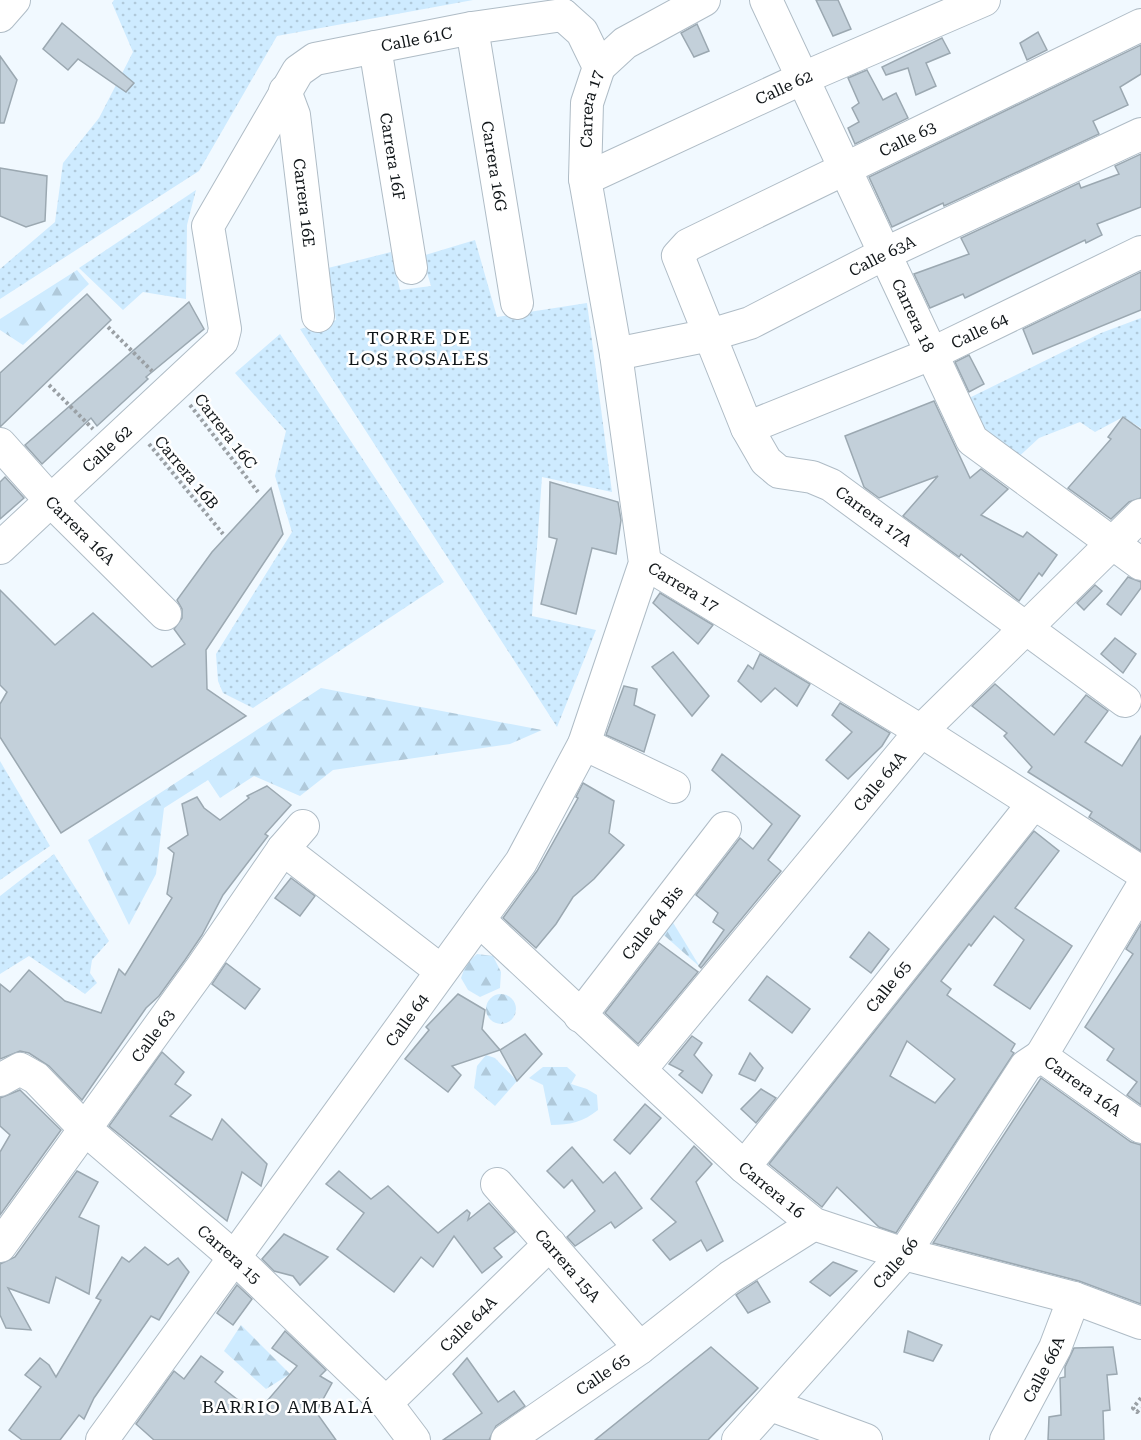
<svg xmlns="http://www.w3.org/2000/svg" width="1141" height="1440" font-family="'Roboto Serif',serif">
<defs>
<pattern id="grass-dots" width="8" height="8" patternUnits="userSpaceOnUse" patternTransform="scale(1.5)"><rect width="8" height="8" fill="#ceebff"/><path d="M2 2h.1M6 6h.1" fill="none" stroke="#b0c9da" stroke-width="1.8" stroke-linecap="round"/></pattern>
<pattern id="forest-firs" width="22" height="20" patternUnits="userSpaceOnUse" patternTransform="scale(1.5)"><rect width="22" height="20" fill="#ceebff"/><path d="M5 1l3.5 6h-7zM16 11l3.5 6h-7z" fill="#b0c9da"/></pattern>
</defs>
<rect width="100%" height="100%" fill="#f1f9ff"/>
<!-- grass -->
<g fill="url(#grass-dots)">
<path d="M114,0H473L277,36L199,171L0,299V269L55,222L63,163L99,118L133,52L112,3Z"/>
<path d="M196,190L187,225L186,299L143,292L123,310L79,268Z"/>
<path d="M475,240L497,317L587,303L612,492L542,477L532,616L596,630L557,727L300,329L336,320L328,268L391,252L400,290L431,286L422,256Z"/>
<path d="M1141,318V428L1123,417L1095,432L1080,422L1039,438L1014,461L992,450L965,400L1101,333Z"/>
<path d="M280,334L444,582L253,708L223,693L218,681L216,654L292,532L275,476L286,431L235,373Z"/>
<path d="M0,761L50,846L0,880Z"/>
<path d="M54,854L109,941L92,960L90,973L97,983L85,994L29,956L0,974V896Z"/>
</g>
<!-- forest -->
<g fill="url(#forest-firs)">
<path d="M77,270L89,284L23,345L0,330V319Z"/>
<path d="M321,688L542,730L510,744L333,770L300,796L254,776L220,798L208,780L164,808L156,874L129,925L88,840Z"/>
<path d="M669,916L700,967L657,929Z"/>
<path d="M477,954L493,956L501,972L500,988L480,997L468,990L461,978L466,964Z"/>
<circle cx="501" cy="1009" r="15"/>
<path d="M486,1055L495,1058L517,1081L495,1106L474,1088L477,1066Z"/>
<path d="M543,1067H567L576,1075L571,1084L587,1089L597,1095L598,1110C583,1122 570,1125 551,1125L543,1085L529,1078Z"/>
<path d="M241,1325L290,1374L266,1389L224,1351Z"/>
</g>
<!-- building -->
<g fill="#c3d0da" stroke="#9ba8b1" stroke-width="1.5" fill-rule="evenodd">
<path d="M816,0H838L851,29L833,36Z"/>
<path d="M62,23L134,83L126,92L78,59L68,70L43,49Z"/>
<path d="M697,24L709,51L694,57L681,33Z"/>
<path d="M1038,32L1047,50L1027,60L1020,43Z"/>
<path d="M942,38L950,53L926,63L936,86L916,95L908,68L886,75L882,67Z"/>
<path d="M1141,45V74L1120,87L1128,105L1093,121L1099,134L944,206L943,203L892,227L869,177Z"/>
<path d="M0,56L17,80L4,123H0Z"/>
<path d="M867,70L883,100L896,93L908,118L855,144L848,128L859,122L852,108L859,103L848,78Z"/>
<path d="M1141,154V207L1097,224L1102,235L1086,243L1085,240L965,298L963,294L930,308L914,274L969,254L961,238L1079,183L1081,188L1119,174L1115,166Z"/>
<path d="M0,168L47,176L45,221L26,227L0,216Z"/>
<path d="M1141,272V310L1033,354L1023,329Z"/>
<path d="M87,294L111,320L0,427V373Z"/>
<path d="M189,302L204,329L146,377L148,379L97,426L91,418L42,464L25,445Z"/>
<path d="M969,355L984,384L969,392L955,362Z"/>
<path d="M934,401L970,478L981,469L1008,489L981,515L1023,537L1027,532L1057,555L1042,576L1039,573L1019,601L961,554L959,557L903,516L938,476L879,498L864,487L845,436Z"/>
<path d="M1123,417L1141,430V498L1129,502L1111,519L1068,488L1111,439L1108,437Z"/>
<path d="M5,477L24,498L0,519V482Z"/>
<path d="M550,482L618,502L621,520L616,554L592,548L576,614L541,604L557,539L549,537Z"/>
<path d="M271,488L283,534L206,650L207,689L246,716L61,833L0,737V704L7,692L0,685V590L55,645L93,613L152,667L185,644L174,629L182,618V609L177,600L212,552Z"/>
<path d="M1128,577L1141,582V588L1121,615L1107,604Z"/>
<path d="M1095,585L1102,591L1084,610L1077,603Z"/>
<path d="M660,593L713,625L698,644L653,603Z"/>
<path d="M1115,638L1136,654L1123,673L1101,654Z"/>
<path d="M673,652L709,696L692,716L652,667Z"/>
<path d="M760,654L810,684L797,706L775,688L761,702L738,681L748,665L753,669Z"/>
<path d="M995,684L1054,735L1086,695L1108,711L1085,742L1122,766L1141,736V851L1089,817L1092,812L1028,772L1032,767L1004,736L1007,733L972,706Z"/>
<path d="M624,686L637,689L634,705L655,715L644,752L606,735Z"/>
<path d="M840,703L890,733L882,746L848,779L826,760L852,732L832,715Z"/>
<path d="M722,754L800,816L768,860L781,871L701,968L699,966L724,930L713,922L718,913L696,895L740,838L753,849L772,824L712,770Z"/>
<path d="M583,783L614,801L609,833L624,845L594,879L573,897L556,924L536,948L503,918L537,871L578,798L576,797Z"/>
<path d="M267,786L291,805L265,834L268,836L223,895L202,935L185,960L159,996L146,1008L82,1100L49,1066L29,1053L20,1051L0,1059V984L10,992L29,970L65,1001L101,1013L119,969L125,975L172,898L167,894L174,853L168,848L188,835L182,804L197,797L204,808L220,820L249,798L247,796Z"/>
<path d="M1034,831L1059,851L1015,908L1072,946L1030,1009L994,985L1024,940L994,916L971,946L969,944L941,981L951,989L947,995L1015,1044L1011,1051L1014,1053L896,1233L879,1227L837,1187L822,1207L769,1164ZM907,1041L955,1079L935,1103L890,1076Z"/>
<path d="M291,878L315,896L300,916L275,898Z"/>
<path d="M1141,924V1105L1127,1095L1137,1082L1107,1060L1114,1049L1085,1027L1133,954L1126,949Z"/>
<path d="M869,932L889,949L871,973L850,957Z"/>
<path d="M659,943L698,972L638,1044L605,1013Z"/>
<path d="M226,963L260,989L245,1009L212,984Z"/>
<path d="M767,976L810,1009L792,1033L749,1000Z"/>
<path d="M458,994L485,1010L482,1029L500,1050L452,1066L461,1075L448,1092L405,1059L429,1030L426,1027Z"/>
<path d="M525,1034L542,1054L517,1081L500,1050Z"/>
<path d="M692,1036L702,1043L694,1055L712,1075L702,1093L679,1075L683,1071L669,1064Z"/>
<path d="M162,1052L184,1072L175,1084L191,1095L170,1116L212,1140L222,1119L267,1164L261,1186L242,1172L227,1221L109,1126Z"/>
<path d="M750,1053L763,1068L755,1081L739,1074Z"/>
<path d="M1041,1078L1131,1142L1141,1145V1304L1079,1281L933,1243Z"/>
<path d="M761,1089L776,1098L756,1123L741,1109Z"/>
<path d="M20,1090L61,1130L0,1215V1152L10,1135L0,1126V1098Z"/>
<path d="M645,1104L661,1118L630,1154L614,1140Z"/>
<path d="M694,1146L712,1164L696,1182L723,1241L707,1251L701,1240L670,1260L653,1240L676,1222L651,1199Z"/>
<path d="M572,1147L603,1183L615,1172L642,1208L615,1228L611,1222L575,1246L567,1237L595,1211L572,1180L564,1188L547,1171Z"/>
<path d="M77,1171L98,1182L79,1217L99,1226L89,1294L56,1277L49,1303L8,1288L31,1330L6,1328L0,1315V1264L15,1257Z"/>
<path d="M339,1171L371,1199L388,1186L438,1233L467,1210L470,1213L468,1220L489,1203L515,1232L494,1248L502,1257L482,1273L454,1236L433,1267L421,1257L394,1292L337,1249L364,1213L326,1184Z"/>
<path d="M284,1234L328,1257L300,1285L293,1276L274,1271L262,1259Z"/>
<path d="M145,1247L168,1265L178,1258L189,1272L159,1320L151,1316L94,1398L84,1419L79,1415L60,1440H22L9,1430L41,1387L25,1375L40,1358L49,1365L56,1377L101,1300L96,1298L122,1257L129,1262Z"/>
<path d="M833,1262L857,1271L830,1296L810,1282Z"/>
<path d="M757,1281L770,1302L748,1313L736,1295Z"/>
<path d="M237,1285L252,1299L233,1325L217,1313Z"/>
<path d="M285,1331L326,1370L320,1376L332,1383L316,1412L336,1440H154L136,1424L174,1371L184,1379L201,1356L223,1372L215,1382L256,1414L297,1366L272,1348Z"/>
<path d="M908,1331L942,1345L933,1361L904,1352Z"/>
<path d="M711,1347L758,1388L708,1440H595Z"/>
<path d="M1113,1347L1117,1374L1107,1375L1110,1410L1103,1411L1104,1440H1048L1049,1417L1061,1415L1060,1378L1065,1377V1367L1074,1348Z"/>
<path d="M467,1358L498,1402L514,1391L525,1406L496,1426L489,1440H443L482,1413L453,1374Z"/>
</g>
<g fill="none" stroke-linecap="round" stroke-linejoin="round">
<!-- minor casing -->
<g stroke="#afbcc6" stroke-width="34">
<g id="minor">
<path id="s1" d="M766,0L972,440L1141,564"/>
<path d="M0,16L14,0"/>
<path id="s2" d="M472,28L517,303"/>
<path id="s3" d="M375,47L411,268"/>
<path d="M599,67L625,43L704,0"/>
<path id="s4" d="M285,91L294,115L318,316"/>
<path id="s5" d="M585,179L801,79L984,0"/>
<path id="s6" d="M616,354L710,335L750,323L884,254L1141,134"/>
<path id="s7" d="M747,428L931,354L1141,252"/>
<path id="s8" d="M0,444L51,501L165,614"/>
<path id="s9" d="M0,548L222,341L225,329L208,226L298,71L315,59L472,28L563,15"/>
<path id="s10" d="M645,563L921,731L1141,872"/>
<path id="s11" d="M1125,701L831,485L812,477L779,472L766,461L747,428L678,256L688,245L1141,25"/>
<path d="M584,744L674,787"/>
<path d="M283,849L440,970"/>
<path id="s12" d="M479,920L744,1167L814,1224L904,1254L1074,1298L1141,1323"/>
<path id="s13" d="M580,1016L725,828"/>
<path d="M1041,1056L1141,889"/>
<path id="s14" d="M640,1070L921,731L1141,515"/>
<path id="s15" d="M0,1080L20,1069L36,1078L85,1129L235,1258L386,1403L414,1440"/>
<path id="s16" d="M744,1167L1033,804"/>
<path id="s17" d="M497,1184L640,1348"/>
<path id="s18" d="M0,1246L200,970L283,849L303,826"/>
<path id="s19" d="M386,1403L550,1244"/>
<path d="M771,1405L866,1440"/>
<path id="s20" d="M102,1440L521,862L584,744L645,563L616,354L585,179L587,103L599,67L582,32L563,15"/>
<path id="s21" d="M507,1440L640,1348L730,1277L814,1224"/>
<path id="s22" d="M738,1440L904,1254L1026,1066L1041,1056L1141,1127"/>
<path id="s23" d="M1006,1440L1055,1348L1074,1298"/>
</g>
</g>
<!-- path -->
<g stroke="#9aa0a5" stroke-width="4" stroke-dasharray="3 3" stroke-linecap="butt">
<path d="M108,327L152,371"/>
<path d="M49,385L93,429"/>
<path d="M190,405L258,492"/>
<path d="M149,444L223,534"/>
<path d="M1141,1398L1133,1408L1137,1412L1141,1408"/>
</g>
<!-- minor -->
<use href="#minor" stroke="#fff" stroke-width="32"/>
</g>
<g text-anchor="middle" stroke-width="5" stroke-linejoin="round" paint-order="stroke">
<!-- street labels -->
<g font-size="16" fill="#111619" stroke="#fff">
<text dy="6" stroke="none"><textPath href="#s9" startOffset="724">Calle 61C</textPath></text>
<text dy="6" stroke="none"><textPath href="#s5" startOffset="219">Calle 62</textPath></text>
<text dy="6" stroke="none"><textPath href="#s20" startOffset="1498">Carrera 17</textPath></text>
<text dy="6" stroke="none"><textPath href="#s11" startOffset="918">Calle 63</textPath></text>
<text dy="6" stroke="none"><textPath href="#s3" startOffset="111">Carrera 16F</textPath></text>
<text dy="6" stroke="none"><textPath href="#s2" startOffset="140">Carrera 16G</textPath></text>
<text dy="6" stroke="none"><textPath href="#s4" startOffset="114">Carrera 16E</textPath></text>
<text dy="6" stroke="none"><textPath href="#s6" startOffset="286">Calle 63A</textPath></text>
<text dy="6" stroke="none"><textPath href="#s1" startOffset="348">Carrera 18</textPath></text>
<text dy="6" stroke="none"><textPath href="#s7" startOffset="252">Calle 64</textPath></text>
<text transform="translate(226 431) rotate(52)" y="6">Carrera 16C</text>
<text dy="6" stroke="none"><textPath href="#s9" startOffset="146">Calle 62</textPath></text>
<text transform="translate(187 472) rotate(50)" y="6">Carrera 16B</text>
<text transform="translate(874 516) rotate(36)" y="6">Carrera 17A</text>
<text dy="6" stroke="none"><textPath href="#s8" startOffset="118">Carrera 16A</textPath></text>
<text dy="6" stroke="none"><textPath href="#s10" startOffset="45">Carrera 17</textPath></text>
<text dy="6" stroke="none"><textPath href="#s14" startOffset="375">Calle 64A</textPath></text>
<text dy="6" stroke="none"><textPath href="#s13" startOffset="118">Calle 64 Bis</textPath></text>
<text dy="6" stroke="none"><textPath href="#s16" startOffset="231">Calle 65</textPath></text>
<text dy="6" stroke="none"><textPath href="#s20" startOffset="519">Calle 64</textPath></text>
<text dy="6" stroke="none"><textPath href="#s18" startOffset="260">Calle 63</textPath></text>
<text dy="6" stroke="none"><textPath href="#s22" startOffset="543">Carrera 16A</textPath></text>
<text dy="6" stroke="none"><textPath href="#s12" startOffset="398">Carrera 16</textPath></text>
<text dy="6" stroke="none"><textPath href="#s15" startOffset="303">Carrera 15</textPath></text>
<text dy="6" stroke="none"><textPath href="#s22" startOffset="237">Calle 66</textPath></text>
<text dy="6" stroke="none"><textPath href="#s17" startOffset="108">Carrera 15A</textPath></text>
<text dy="6" stroke="none"><textPath href="#s19" startOffset="114">Calle 64A</textPath></text>
<text dy="6" stroke="none"><textPath href="#s23" startOffset="80">Calle 66A</textPath></text>
<text dy="6" stroke="none"><textPath href="#s21" startOffset="116">Calle 65</textPath></text>
</g>
<!-- neighbourhood labels -->
<g font-size="18" letter-spacing="1.5" fill="#111619" stroke="#fff">
<text x="419" y="344">TORRE DE<tspan x="419" dy="21">LOS ROSALES</tspan></text>
<text x="288" y="1413">BARRIO AMBALÁ</text>
</g>
</g>
</svg>
